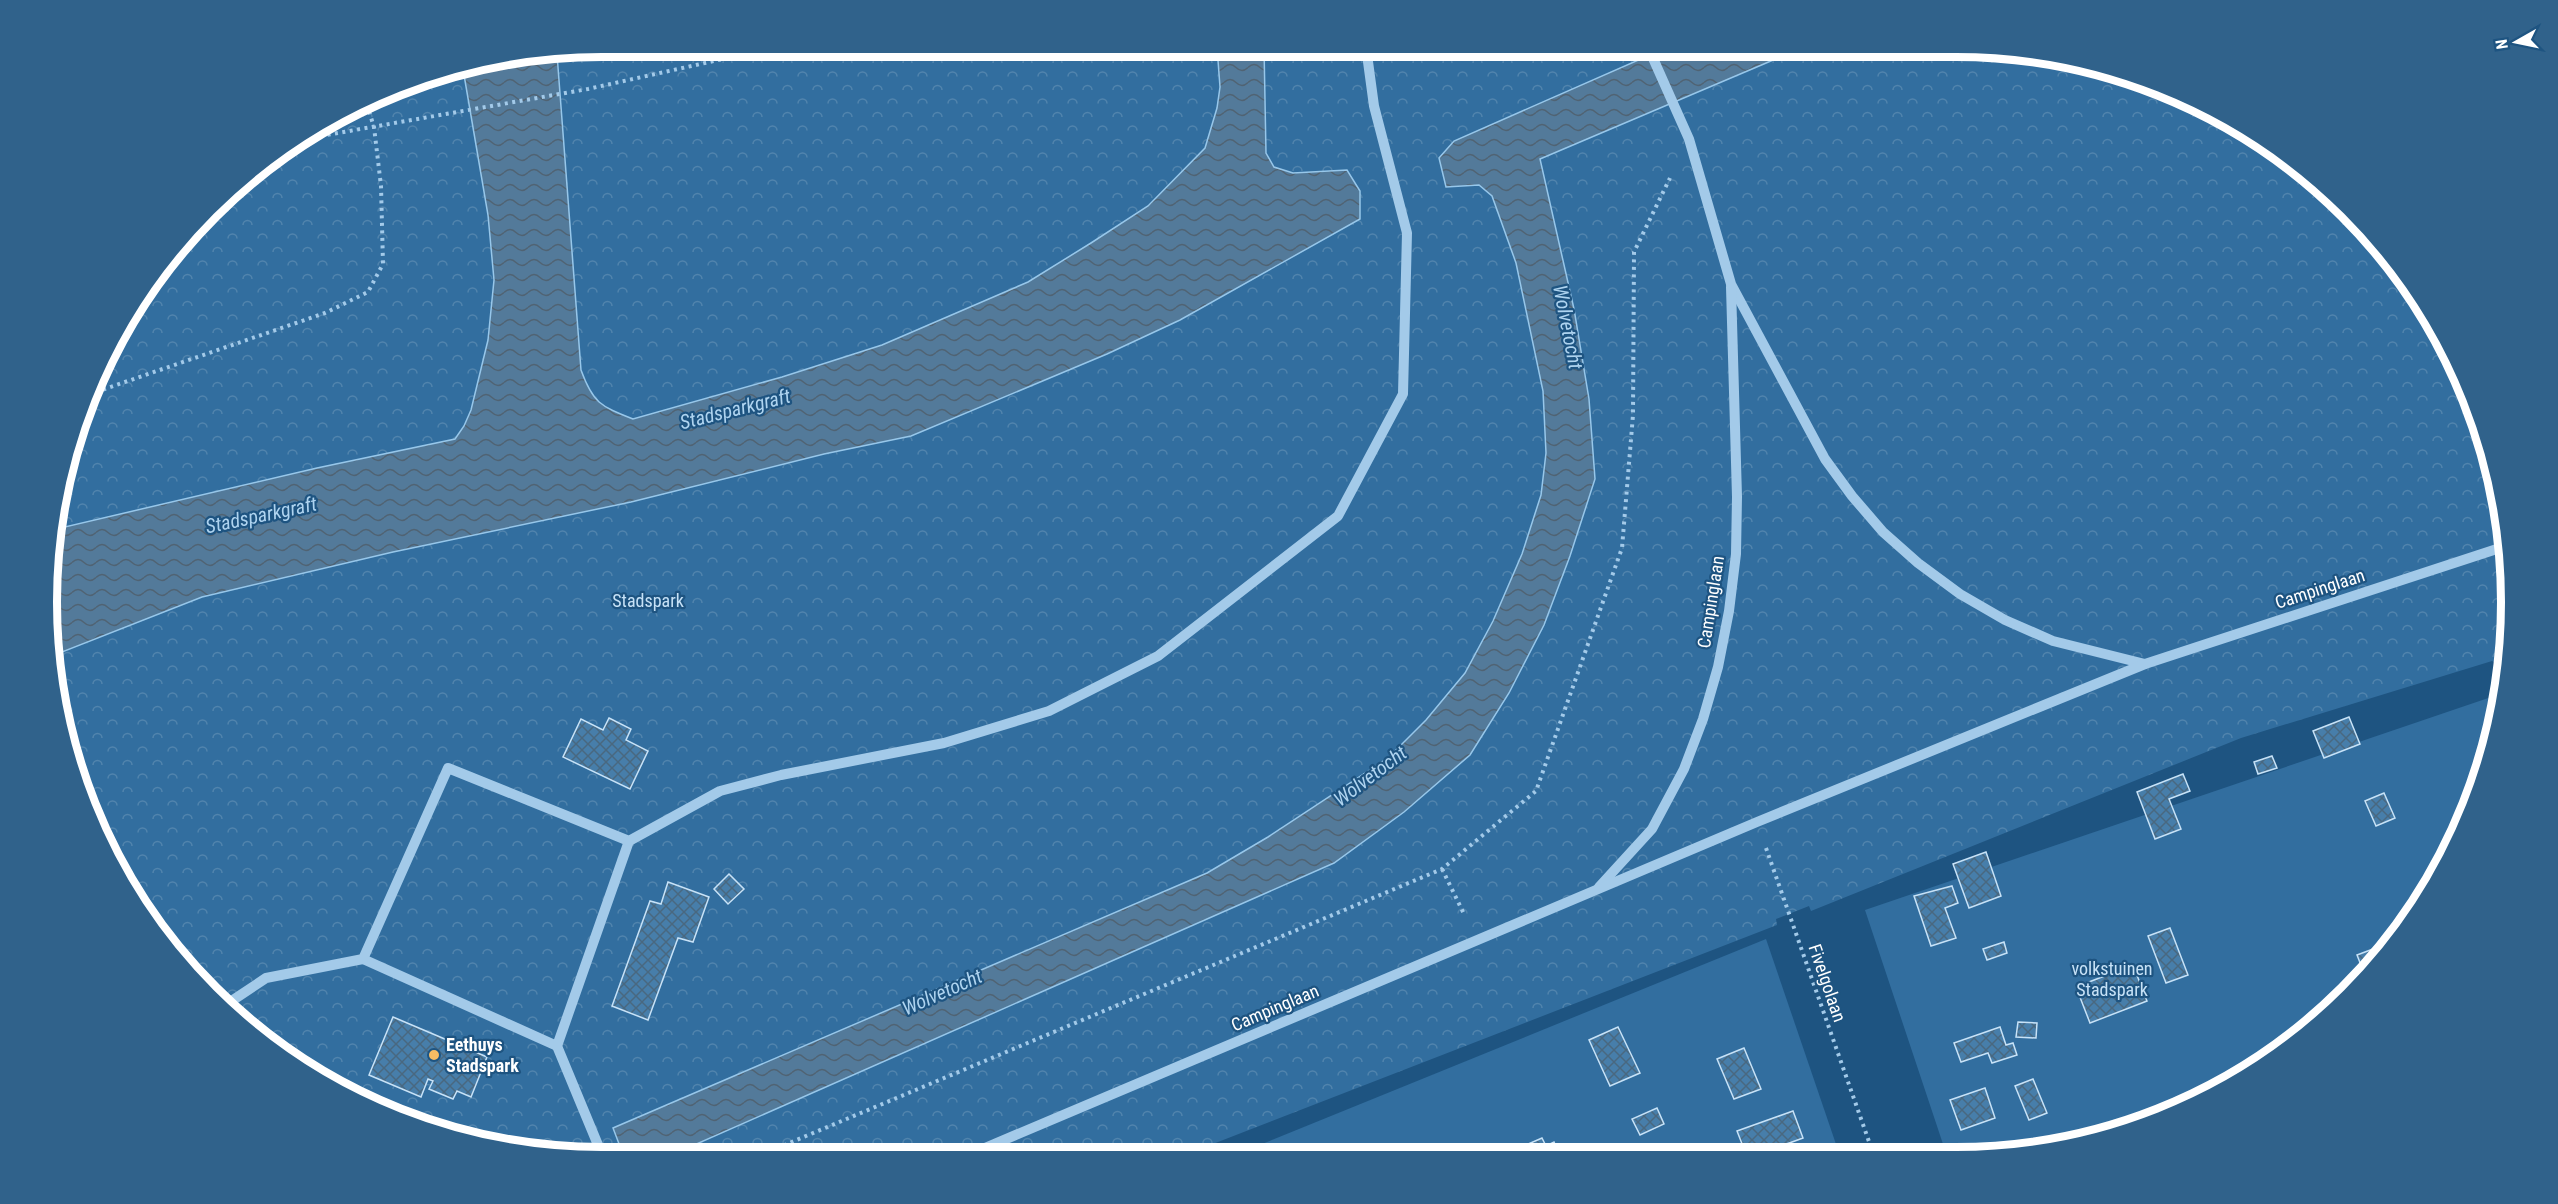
<svg xmlns="http://www.w3.org/2000/svg" width="2558" height="1204" font-family="'Roboto Condensed',sans-serif">
<defs>
<pattern id="forest-crowns" width="20" height="18" patternUnits="userSpaceOnUse" patternTransform="scale(1.5)"><rect width="20" height="18" fill="#326e9f"/><path d="M2 6a3 3 0 1 1 6 0M12 15a3 3 0 1 1 6 0" fill="none" stroke="#5184ad"/></pattern>
<pattern id="water-waves" width="16" height="10" patternUnits="userSpaceOnUse" patternTransform="scale(1.5)"><rect width="16" height="10" fill="#537a9a"/><path d="M0 5q4-4 8 0t8 0" fill="none" stroke="#506373"/></pattern>
<pattern id="building-cross-hatch" width="8" height="8" patternUnits="userSpaceOnUse" patternTransform="scale(1.5)"><rect width="8" height="8" fill="#477eaa"/><path d="M0 0l8 8M0 8l8-8" fill="none" stroke="#496880"/></pattern>
</defs>
<rect width="100%" height="100%" fill="#1e5481"/>
<!-- green -->
<g fill="#326e9f">
<path d="M2503,693L2501,710L2469,814L2397,940L2294,1042L2169,1115L2029,1153H1946L1865,910Z"/>
<path d="M1766,939L1839,1153L1235,1155Z"/>
</g>
<!-- forest -->
<path fill="url(#forest-crowns)" d="M602,47H1956L2064,57L2168,89L2264,140L2349,209L2418,293L2469,389L2501,493L2511,602L2505,668L2492,661L2241,738L1811,911L1809,906L1776,919L1777,925L1182,1156L602,1157L493,1147L390,1115L236,1020L121,879L76,781L51,675L57,494L121,324L236,184L325,121L423,76Z"/>
<!-- water -->
<g fill="url(#water-waves)" stroke="#97c7ea" stroke-width="1.5">
<path d="M1217,47H1264L1266,153L1274,167L1293,173L1347,170L1360,191V219L1180,320L1107,354L911,436L824,454L631,502L393,552L202,597L52,656L56,529L317,468L455,439L464,426L471,410L488,340L494,280L488,215L463,69L557,54L581,370C593,403 600,406 633,419L782,377L882,345L1028,282L1091,243L1148,206L1205,148L1217,108L1220,87Z"/>
<path d="M1668,47H1804L1540,159L1574,309L1589,399L1595,479L1570,556L1544,625L1509,693L1470,755L1404,812L1334,863L667,1157H624L613,1128L1207,873L1268,837L1388,758L1426,720L1465,673L1493,621L1522,554L1541,495L1546,453L1543,391L1516,263L1492,196L1479,185L1446,187L1439,158L1454,141Z"/>
</g>
<!-- building -->
<g fill="url(#building-cross-hatch)" stroke="#c7e2f7" stroke-width="1.5">
<path d="M2349,717L2360,744L2324,758L2313,731Z"/>
<path d="M609,718L631,729L626,740L648,751L630,789L563,757L581,719L603,730Z"/>
<path d="M2272,756L2277,768L2258,774L2254,762Z"/>
<path d="M2183,774L2190,791L2169,799L2181,829L2155,839L2137,792Z"/>
<path d="M2384,793L2395,818L2376,826L2365,801Z"/>
<path d="M2459,833L2450,849L2445,837Z"/>
<path d="M1986,852L2001,896L1969,908L1953,864Z"/>
<path d="M729,874L744,889L728,904L714,889Z"/>
<path d="M668,882L709,897L693,942L678,938L648,1020L612,1006L650,901L661,904Z"/>
<path d="M1952,886L1958,903L1945,908L1956,938L1931,946L1914,896Z"/>
<path d="M2170,928L2188,975L2166,983L2148,936Z"/>
<path d="M2004,942L2007,953L1987,960L1983,949Z"/>
<path d="M2373,949L2377,960L2364,973L2357,955Z"/>
<path d="M2133,965L2147,1001L2090,1023L2076,987Z"/>
<path d="M393,1017L487,1057L471,1097L457,1091L453,1099L429,1089L433,1081L428,1079L421,1097L369,1075Z"/>
<path d="M2018,1022L2037,1023L2036,1038L2016,1037Z"/>
<path d="M1618,1027L1640,1073L1610,1086L1589,1040Z"/>
<path d="M2000,1027L2006,1045L2013,1043L2017,1055L1992,1063L1988,1053L1961,1062L1954,1043Z"/>
<path d="M1744,1048L1761,1089L1734,1099L1717,1059Z"/>
<path d="M2033,1079L2047,1113L2029,1120L2015,1086Z"/>
<path d="M1985,1088L1995,1118L1961,1130L1950,1100Z"/>
<path d="M1657,1108L1664,1124L1640,1135L1632,1119Z"/>
<path d="M1793,1111L1803,1138L1759,1154H1746L1737,1131Z"/>
<path d="M1542,1138L1546,1146L1554,1142L1559,1154H1519L1517,1149Z"/>
<path d="M1596,1144L1600,1154H1574V1153Z"/>
<path d="M1380,1147L1383,1155H1362Z"/>
</g>
<g fill="none" stroke-linecap="round" stroke-linejoin="round">
<!-- path -->
<g stroke="#a3cae9" stroke-width="4" stroke-dasharray="3 4.5" stroke-linecap="butt">
<path d="M298,140L588,89L777,47"/>
<path d="M96,392L325,313L368,292L383,264L381,186L374,127L366,102"/>
<path d="M1766,848L1873,1153"/>
<path d="M1442,869L1465,916"/>
<path d="M756,1157L1442,869L1536,791L1622,548L1633,415L1634,252L1670,178"/>
</g>
<!-- minor -->
<g stroke="#a3cae9" stroke-width="10">
<path d="M1648,47L1689,139L1731,284L1825,459L1852,496L1883,532L1918,563L1960,594L2005,620L2053,641L2145,664"/>
<path d="M1599,887L1652,829L1684,769L1703,719L1718,667L1729,611L1736,554L1737,497L1731,287"/>
<path d="M363,959L557,1046L629,841"/>
<path d="M224,1006L266,978L363,959L448,768L629,841L720,791L781,775L944,743L1049,711L1158,656L1338,516L1403,394L1407,233L1374,106L1366,47"/>
<path d="M557,1046L603,1157"/>
<path d="M966,1156L1757,822L2145,664L2506,546"/>
</g>
</g>
<!-- markers -->
<circle fill="#f7bc63" stroke="#1e5481" stroke-width="2" cx="434" cy="1055" r="6"/>
<g text-anchor="middle" stroke-width="4.5" stroke-linejoin="round" paint-order="stroke">
<!-- street labels -->
<g font-size="18" fill="#fff" stroke="#1e5481">
<text transform="translate(2320 589) rotate(-18)" y="6">Campinglaan</text>
<text transform="translate(1711 602) rotate(-81)" y="6">Campinglaan</text>
<text transform="translate(1827 983) rotate(71)" y="6">Fivelgolaan</text>
<text transform="translate(1275 1008) rotate(-23)" y="6">Campinglaan</text>
</g>
<!-- park labels -->
<g font-size="18" fill="#c7e2f7" stroke="#1e5481">
<text x="648" y="607">Stadspark</text>
<text x="2112" y="975">volkstuinen<tspan x="2112" dy="21">Stadspark</tspan></text>
</g>
<!-- poi labels -->
<g font-size="18" font-weight="bold" fill="#fff" stroke="#1e5481" text-anchor="start">
<text x="446" y="1051">Eethuys<tspan x="446" dy="21">Stadspark</tspan></text>
</g>
<!-- water labels -->
<g font-size="20" font-style="italic" fill="#afd4f0" stroke="#1e5481">
<text transform="translate(1568 327) rotate(79)" y="7">Wolvetocht</text>
<text transform="translate(735 409) rotate(-14)" y="7">Stadsparkgraft</text>
<text transform="translate(261 515) rotate(-12)" y="7">Stadsparkgraft</text>
<text transform="translate(1370 776) rotate(-37)" y="7">Wolvetocht</text>
<text transform="translate(942 992) rotate(-24)" y="7">Wolvetocht</text>
</g>
</g>
<!-- crop -->
<path d="M0 0H2558V1204H0ZM602 57H1956A545 545 0 0 1 2501 602V602A545 545 0 0 1 1956 1147H602A545 545 0 0 1 57 602V602A545 545 0 0 1 602 57Z" fill="#30628b" fill-rule="evenodd"/>
<path fill="none" stroke="#fff" stroke-width="8" d="M602 57H1956A545 545 0 0 1 2501 602V602A545 545 0 0 1 1956 1147H602A545 545 0 0 1 57 602V602A545 545 0 0 1 602 57Z"/>
<!-- north arrow -->
<g transform="translate(2516 42) rotate(261)" stroke="#1e5481" stroke-width="4.5" paint-order="stroke">
<path d="M0-4.5L10 22L0 15L-10 22Z" fill="#ffffff"/>
<text y="-9" font-size="16" font-weight="bold" text-anchor="middle" fill="#ffffff">N</text>
</g>
</svg>
